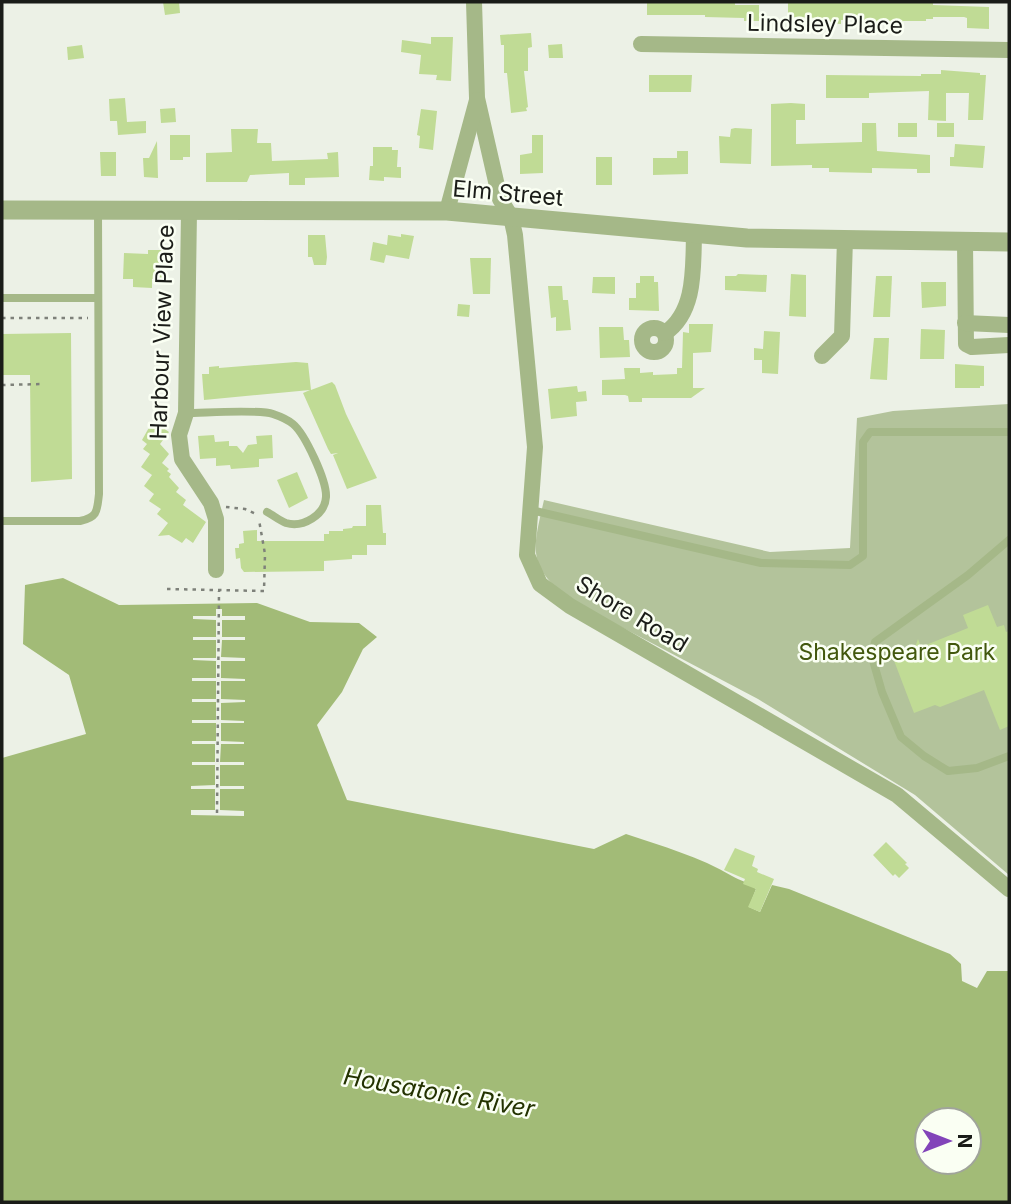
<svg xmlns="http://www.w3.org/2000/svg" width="1011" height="1204" font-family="Inter,sans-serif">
<rect width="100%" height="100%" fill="#ecf1e6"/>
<!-- green -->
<path fill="#b3c39b" d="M1009,404V875L915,795L758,699L570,600C526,565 533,549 544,500L770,552L850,548L857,418L893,411Z"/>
<!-- water -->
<path fill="#a2bb77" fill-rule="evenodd" d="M63,578L119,605L257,603L310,622L359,623L377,637L363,649L342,692L317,725L347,800L594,849L626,834C662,846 700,857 732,876C741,881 748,882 756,889L749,907L760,912L772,885L789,889L950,954L961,964L962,981L977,988L987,971H1009V1202H2V758L86,734L69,675L23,644L25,585ZM927,1120H969V1162H927Z"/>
<!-- pier -->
<path fill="#ecf1e6" d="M216,609H222V616H245V620H222V637H245V640H222L221,657L245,658V661H221V678L245,679V681H221V699L245,700V702L221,703V720L244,721V723H221V741L244,742V744H221L220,762H244V765H220V786H244V789H220V810L244,811V816L191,815V810H215V789H191V786L215,785V765H192V762H215V744H192V741H216V723H192V720H216V702H192V699H216V681H192V678H216V661L193,660V658H216V640H193V637H216V620L193,619V616H216Z"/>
<!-- building -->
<g fill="#c0db95">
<path d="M163,2H179L180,13L165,15Z"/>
<path d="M647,2H735V5H759V21H744V18L705,17V15H647Z"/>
<path d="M788,2H922L933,3V5L989,7V29L967,28V18L964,17H933V19H926V21H903V24L862,22L860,20H841V24L823,23V18L788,17Z"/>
<path d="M531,33L532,47L528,48V71H524L528,107L526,108L527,111L511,113L507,73H504V45H501L500,35Z"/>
<path d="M431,37H453L451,81L436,80L437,75L419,74L421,55L401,52L402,40L431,44Z"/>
<path d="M562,44L563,58H549L548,45Z"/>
<path d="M82,45L84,58L68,60L67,47Z"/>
<path d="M941,70L980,73V75H986L983,120H968L969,93H946V121L928,120L929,91L869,93V98H826V75L921,76V74H941Z"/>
<path d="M649,75H692L691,92H649Z"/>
<path d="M125,98L127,122L146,121V133L118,135L117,121H110L109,99Z"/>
<path d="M791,103L805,104V120H796V144L862,142V123H876L877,151L930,155V173H917V169L872,168V173L829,172V168H812V165L771,166V104Z"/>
<path d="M175,108L176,122L161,123L160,109Z"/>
<path d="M421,109L437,111L433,150L419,148L420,136L417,135Z"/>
<rect x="898" y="123" width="19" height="14"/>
<rect x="937" y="123" width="17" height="14"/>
<path d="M735,128L752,129L751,164L720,163L719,136L730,137L731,129Z"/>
<path d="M231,129H258L257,143H271L272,161L328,159L327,153L338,152L339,177L305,178V185H289V173L250,175L247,182H206V153L232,152Z"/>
<path d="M170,135H190V157H183V160H170Z"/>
<path d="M532,135H543V173L520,174V155L532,153Z"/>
<path d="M157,141L158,178L144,177L143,158H149Z"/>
<path d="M955,144L985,146L983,168L950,166V157H954Z"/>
<path d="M373,147H392V150H398L397,167H401V178L384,177V181L369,180L370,166H373Z"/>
<path d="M677,151H688V174L653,175V158H677Z"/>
<path d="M100,152H116V176H101Z"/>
<rect x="596" y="157" width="16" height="28"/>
<path d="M401,234L414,236L409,259L386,255L384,263L370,260L373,242L387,245L388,235L401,237Z"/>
<path d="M308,235H325L327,257L326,265H314L312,257H308Z"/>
<path d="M148,250H163V279H152V288L133,287V279H123L124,253L148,254Z"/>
<path d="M470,258H491L490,294H473Z"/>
<path d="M738,274L767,275L766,292L725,290V276H736Z"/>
<path d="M791,274L806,275V317L789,316Z"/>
<path d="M640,276H654V282H658L659,311L629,310V298H636V283H640Z"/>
<path d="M876,276H892L890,317H873Z"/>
<path d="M593,277H615V294L592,293Z"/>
<path d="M921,282H946V306L922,308Z"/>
<path d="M548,286H562L563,300H568L571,330L556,331V317L551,318Z"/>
<path d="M458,304L470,305L469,317L457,316Z"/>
<path d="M689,324H713L711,352L693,353V388H705L691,398H642V402H629L628,396L625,395H602V380L625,379L624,368H640V373L653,372V375L677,374V368H682L683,332L689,333Z"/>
<path d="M599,327H623L624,340H629L630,357L600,358Z"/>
<path d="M921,329L945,330L944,359H920Z"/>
<path d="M764,331L780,332L778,374L762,373V360H754V348L763,349Z"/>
<path d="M71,333L72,479L31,482L30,375H2V334Z"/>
<path d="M874,338H889L887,380L870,379Z"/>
<path d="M296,362L308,363L311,390L332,382L335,385L346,414L377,478L347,489L333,455L338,453L331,454L328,449L303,393L310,390L204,400L202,374H209V367L219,366V368Z"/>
<path d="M955,364L984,366V386H980V388H955Z"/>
<path d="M577,386L578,392L586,391L587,401L576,402L577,416L551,419L548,389Z"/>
<path d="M156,423L169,432L160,444L169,454L162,463L169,469L167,471L171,474L169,477L179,488L176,492L186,500L183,505L206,522L193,543L186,538L182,543L169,535L158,536L168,523L157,514L161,509L149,501L154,494L144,486L152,475L141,467L150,454L143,449L147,444L142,440L151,424L153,426Z"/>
<path d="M214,435L215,442L229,441V446H237L243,453L248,445L257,444L256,436L272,435L273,458L259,459V467L231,469L230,465L216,466V458L200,459L198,436Z"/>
<path d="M297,472L308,498L289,508L277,480Z"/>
<path d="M366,505H381L383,533H386V545H367V555H352V559L324,561V571L244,572L241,568L240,558L236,559L235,548H239V544L244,543L243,531L257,530V541H324V534H329V531H343V529L352,528L353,526H366Z"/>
<path d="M988,605L997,627L1004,625L1006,632L1009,631V726L1000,730L984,690L940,707L935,705L914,713L893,658L914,650L918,639L921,647L968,628L963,615Z"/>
<path d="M886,842L907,863L905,864L909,868L899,878L895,874L893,876L873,855Z"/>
<path d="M735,848L755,856L752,866L758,869L757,872L774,879L760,912L748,907L756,889L743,884L745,879L724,870Z"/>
</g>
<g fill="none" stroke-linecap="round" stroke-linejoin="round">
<!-- path -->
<g stroke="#7e817a" stroke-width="2.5" stroke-dasharray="3.5 5" stroke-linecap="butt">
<path d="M2,318H88"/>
<path d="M2,385L44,384"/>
<path d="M226,507L245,509L256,514"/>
<path d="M167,589L264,591L265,554L259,520"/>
<path d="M217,813L219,591"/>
</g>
<!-- service -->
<g stroke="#a5b888" stroke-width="8">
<path d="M2,298H97"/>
<path d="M186,413C204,413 259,409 273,414C279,416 288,420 293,424C305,434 327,481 326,497C325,515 303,528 286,523C280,521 273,515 267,512"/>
<path d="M531,510L761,563L850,565L863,556V442L870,432H1009"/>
<path d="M2,521H80C98,517 97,511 99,494L98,211"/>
<path d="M1009,540L968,575L875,642L872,657L882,692L901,737L924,756L948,771L977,768L1009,756"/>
</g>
<!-- minor -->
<g stroke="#a5b888" stroke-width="16">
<path d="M474,2L477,98L500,199L511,217L515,235L535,447L527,555L540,584L570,606L897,795L1009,889"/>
<path d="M641,44L1009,50"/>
<path d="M447,211L477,100"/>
<path d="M189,212L186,413L179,435L182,459L211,503L216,519V570"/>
<path d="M965,241L966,344L972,347L1009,345"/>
<path d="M965,323L1009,325"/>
<circle cx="654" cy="340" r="12"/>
<path d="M665,333C696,312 693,268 694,234"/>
<path d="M822,356L842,336L845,239"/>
</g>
<!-- tertiary -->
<path stroke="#a5b888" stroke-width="19" d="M2,210L447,211L747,238L1009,242"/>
</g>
<g text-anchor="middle" stroke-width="5" stroke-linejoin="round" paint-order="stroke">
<!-- street labels -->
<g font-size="23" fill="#1a1c18" stroke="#fafff3">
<text transform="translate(825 24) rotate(1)" y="8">Lindsley Place</text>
<text transform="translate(508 193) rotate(5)" y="8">Elm Street</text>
<text transform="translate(162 332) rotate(-88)" y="8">Harbour View Place</text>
<text transform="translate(632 614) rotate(31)" y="8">Shore Road</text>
</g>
<!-- park labels -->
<g font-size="23" fill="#42580d" stroke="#fafff3">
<text x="897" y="660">Shakespeare Park</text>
</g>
<!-- water labels -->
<g font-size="24" font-style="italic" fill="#233200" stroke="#fafff3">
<text transform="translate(439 1093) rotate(10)" y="8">Housatonic River</text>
</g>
</g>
<!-- border -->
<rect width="1011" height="1204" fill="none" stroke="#1a1c18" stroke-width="7"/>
<!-- north arrow -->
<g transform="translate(948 1141) rotate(90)"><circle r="33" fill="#fafff3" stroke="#a0a49b" stroke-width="2"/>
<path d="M0-5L12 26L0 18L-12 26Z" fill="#8244b9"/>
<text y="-10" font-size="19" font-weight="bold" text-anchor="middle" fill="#1a1c18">N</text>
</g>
</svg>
